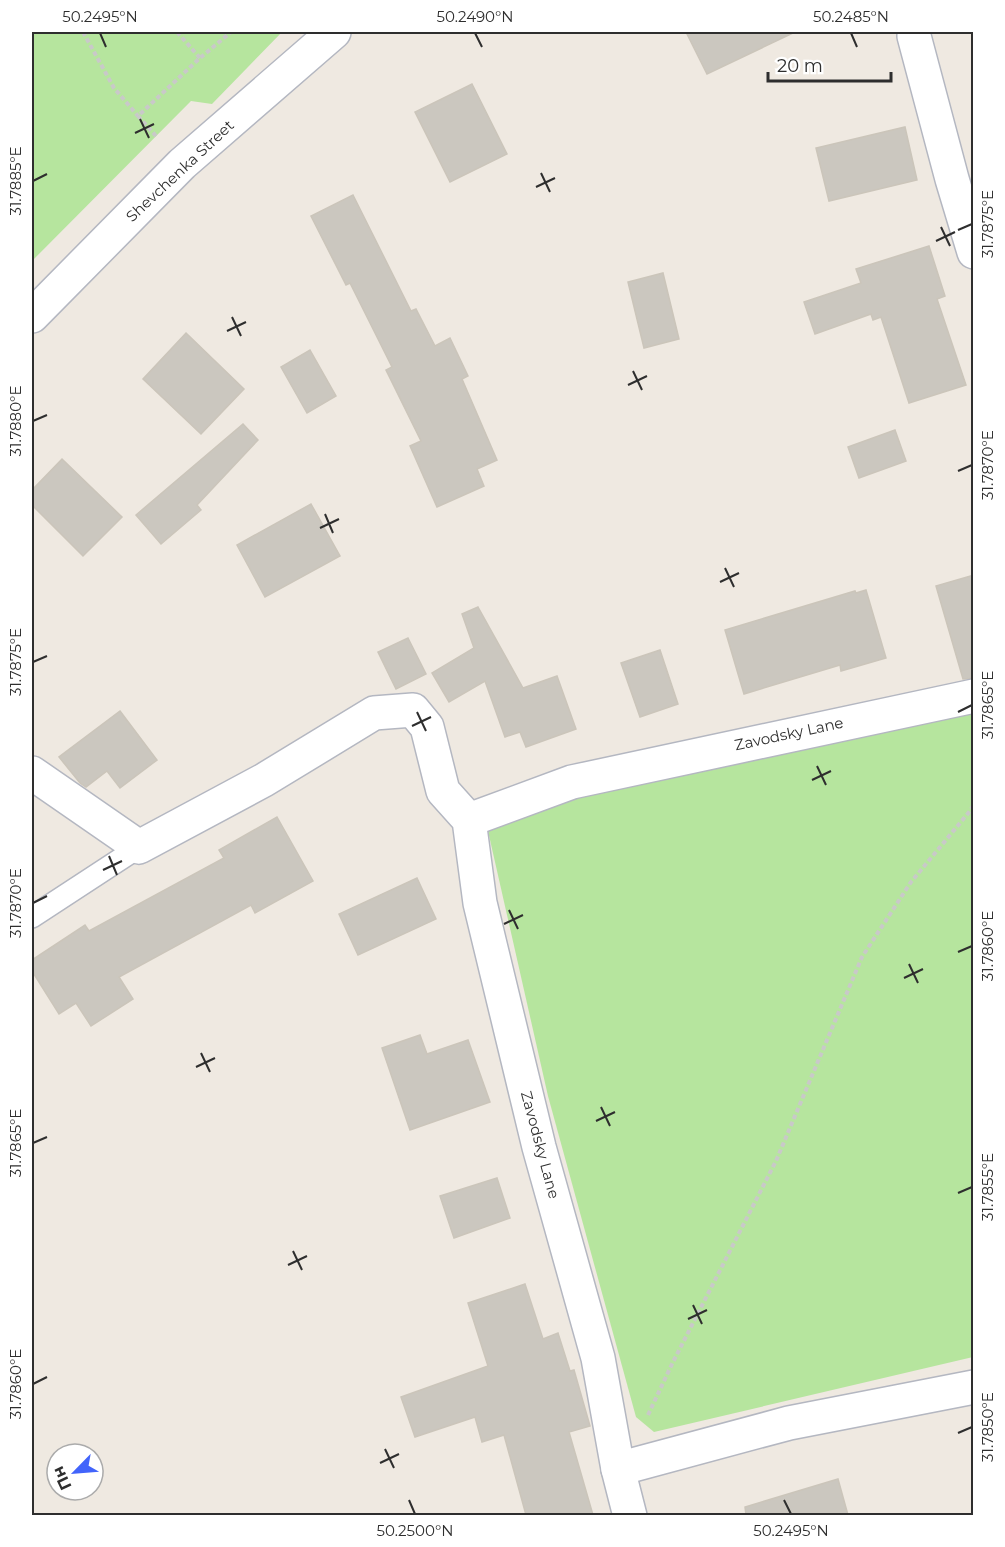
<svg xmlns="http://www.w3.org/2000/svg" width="1005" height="1547" font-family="Montserrat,sans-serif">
<rect width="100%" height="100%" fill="#efe9e1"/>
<!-- green -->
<g fill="#b6e59e">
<path d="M32,32H282L212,104L191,101L32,261Z"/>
<path d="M973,709V1357L654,1432L636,1417L548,1096L488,831L549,804Z"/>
</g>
<!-- building -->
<g fill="#cbc7bf" stroke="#cbc5ba" stroke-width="1.5">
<path d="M686,32H795L707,74Z"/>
<path d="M472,84L507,154L450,182L415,112Z"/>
<path d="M905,127L917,180L829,201L816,148Z"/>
<path d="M353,195L411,311L416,309L435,346L450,338L468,376L462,379L497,460L477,469L484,486L437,507L410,446L421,441L386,370L392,367L350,283L346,285L311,216Z"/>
<path d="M929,246L945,296L937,299L966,385L909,403L881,317L873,320L871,314L815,334L804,302L861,283L856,269Z"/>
<path d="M663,273L679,339L644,348L628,282Z"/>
<path d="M186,333L244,389L201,434L143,379Z"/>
<path d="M310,350L336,396L307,413L281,367Z"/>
<path d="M243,424L258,440L197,505L201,510L161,544L136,515Z"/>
<path d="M895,430L906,461L859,478L848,447Z"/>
<path d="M62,459L122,517L83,556L32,505V490Z"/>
<path d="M311,504L340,556L265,597L237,545Z"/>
<path d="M974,575V678L963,679L936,586Z"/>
<path d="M866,590L886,658L841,671L840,665L744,694L725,630L855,591L856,593Z"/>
<path d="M478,607L523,688L557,676L576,729L526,747L520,732L505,737L485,681L449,702L432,673L474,648L462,614Z"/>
<path d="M408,638L426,674L396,689L378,652Z"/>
<path d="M660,650L678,704L640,717L621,663Z"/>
<path d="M120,711L157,760L120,788L107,771L86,787L80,783L59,757Z"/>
<path d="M277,817L313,881L255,913L251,905L119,977L133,999L91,1026L76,1003L59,1014L32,971V960L85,925L89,931L224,858L219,850Z"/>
<path d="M417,878L436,919L358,955L339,914Z"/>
<path d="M420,1035L427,1054L468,1040L490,1102L410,1130L382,1048Z"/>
<path d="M497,1178L510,1218L454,1238L440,1196Z"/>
<path d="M525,1284L543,1339L558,1333L570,1371L574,1370L590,1426L569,1432L593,1515H526L504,1435L482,1442L475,1417L415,1437L401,1397L488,1366L468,1303Z"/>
<path d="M838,1479L848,1515H746L745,1507Z"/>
</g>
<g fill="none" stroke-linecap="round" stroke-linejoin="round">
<!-- service casing -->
<g stroke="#b4b7c1" stroke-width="24">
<path id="service" d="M32,917L139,847"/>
</g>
<!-- minor casing -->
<g stroke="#b4b7c1" stroke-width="36">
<g id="minor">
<path d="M914,36L952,179L974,252"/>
<path d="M32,773L139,847L264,780L374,713L413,710L427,727L443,791L469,820L480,903L539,1147L598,1358L618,1469L630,1516"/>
<path d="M469,820L572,782L974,696"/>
<path d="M618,1469L789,1423L974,1387"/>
</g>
</g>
<!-- tertiary casing -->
<g stroke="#b4b7c1" stroke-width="36">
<path id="tertiary" d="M32,316L182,164L334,32"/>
</g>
<!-- path -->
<g stroke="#c9c9c9" stroke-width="4" stroke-dasharray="4.5 3" stroke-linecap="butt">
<path d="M83,32L114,88L138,116"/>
<path d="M177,32L200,58"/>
<path d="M156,136L138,116L200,58L231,32"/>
<path d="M648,1415L672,1364L776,1161L862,957L911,882L970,811L974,804"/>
</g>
<!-- service -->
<use href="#service" stroke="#fff" stroke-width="21"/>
<!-- minor -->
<use href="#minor" stroke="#fff" stroke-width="33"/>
<!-- tertiary -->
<use href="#tertiary" stroke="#fff" stroke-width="33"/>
</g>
<!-- ticks -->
<path fill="none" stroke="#2e2e2e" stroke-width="2" d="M100,33L106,47M475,33L482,47M851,33L857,47M140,119L149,138M135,133L154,124M541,173L550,192M33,181L47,174M536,187L555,178M941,227L950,246M958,230L972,224M936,241L955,232M232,317L241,336M227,331L246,322M633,371L642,390M628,385L647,376M33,421L47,415M958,471L972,465M325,514L333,533M320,528L339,519M725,568L734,587M720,582L739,573M33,662L47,656M417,712L426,731M958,712L972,705M412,726L431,717M817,766L826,785M812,780L831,771M109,856L117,875M103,870L122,861M33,903L47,896M509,910L518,929M504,924L523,915M958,952L972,946M909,964L918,983M904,978L923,969M201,1053L210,1072M196,1067L215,1058M601,1107L610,1126M596,1121L615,1112M33,1143L47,1137M958,1193L972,1187M293,1251L302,1270M288,1265L307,1256M693,1305L702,1324M688,1319L707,1310M33,1384L47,1377M958,1433L972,1427M385,1449L394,1468M380,1463L399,1454M409,1500L415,1514M784,1500L791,1514"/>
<g text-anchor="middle" stroke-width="5" stroke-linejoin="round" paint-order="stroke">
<!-- street labels -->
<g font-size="15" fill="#2e2e2e" stroke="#fff">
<text transform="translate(180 171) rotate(-43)" y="5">Shevchenka Street</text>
<text transform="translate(789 734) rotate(-12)" y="5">Zavodsky Lane</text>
<text transform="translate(540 1145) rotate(75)" y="5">Zavodsky Lane</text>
</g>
</g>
<!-- border -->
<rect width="1005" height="1547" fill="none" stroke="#ffffff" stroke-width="66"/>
<!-- north arrow -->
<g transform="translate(75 1472) rotate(245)"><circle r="28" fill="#ffffff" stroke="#ababab" stroke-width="1.5"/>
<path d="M0-4.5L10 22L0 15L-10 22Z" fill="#4264fb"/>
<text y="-9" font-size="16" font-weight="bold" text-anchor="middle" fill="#2e2e2e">Пн</text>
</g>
<!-- scale -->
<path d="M768 72v9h123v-9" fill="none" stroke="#2e2e2e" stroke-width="3"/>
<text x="777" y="72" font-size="18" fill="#2e2e2e" stroke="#ffffff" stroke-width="4.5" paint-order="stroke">20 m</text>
<rect x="33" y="33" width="939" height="1481" fill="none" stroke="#2e2e2e" stroke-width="2"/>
<g font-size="15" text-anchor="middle" fill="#2e2e2e">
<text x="100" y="22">50.2495°N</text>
<text x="475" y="22">50.2490°N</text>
<text x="851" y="22">50.2485°N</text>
<text transform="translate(16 181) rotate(-90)" y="5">31.7885°E</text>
<text transform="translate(988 224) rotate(-90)" y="5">31.7875°E</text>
<text transform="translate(16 421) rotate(-90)" y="5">31.7880°E</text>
<text transform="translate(988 465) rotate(-90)" y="5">31.7870°E</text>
<text transform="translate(16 662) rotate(-90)" y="5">31.7875°E</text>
<text transform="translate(988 705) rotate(-90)" y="5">31.7865°E</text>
<text transform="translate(16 903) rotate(-90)" y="5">31.7870°E</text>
<text transform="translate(988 946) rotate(-90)" y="5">31.7860°E</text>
<text transform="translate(16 1143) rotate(-90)" y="5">31.7865°E</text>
<text transform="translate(988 1187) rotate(-90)" y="5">31.7855°E</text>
<text transform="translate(16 1384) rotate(-90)" y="5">31.7860°E</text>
<text transform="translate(988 1427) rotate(-90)" y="5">31.7850°E</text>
<text x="415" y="1536">50.2500°N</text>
<text x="791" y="1536">50.2495°N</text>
</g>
</svg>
